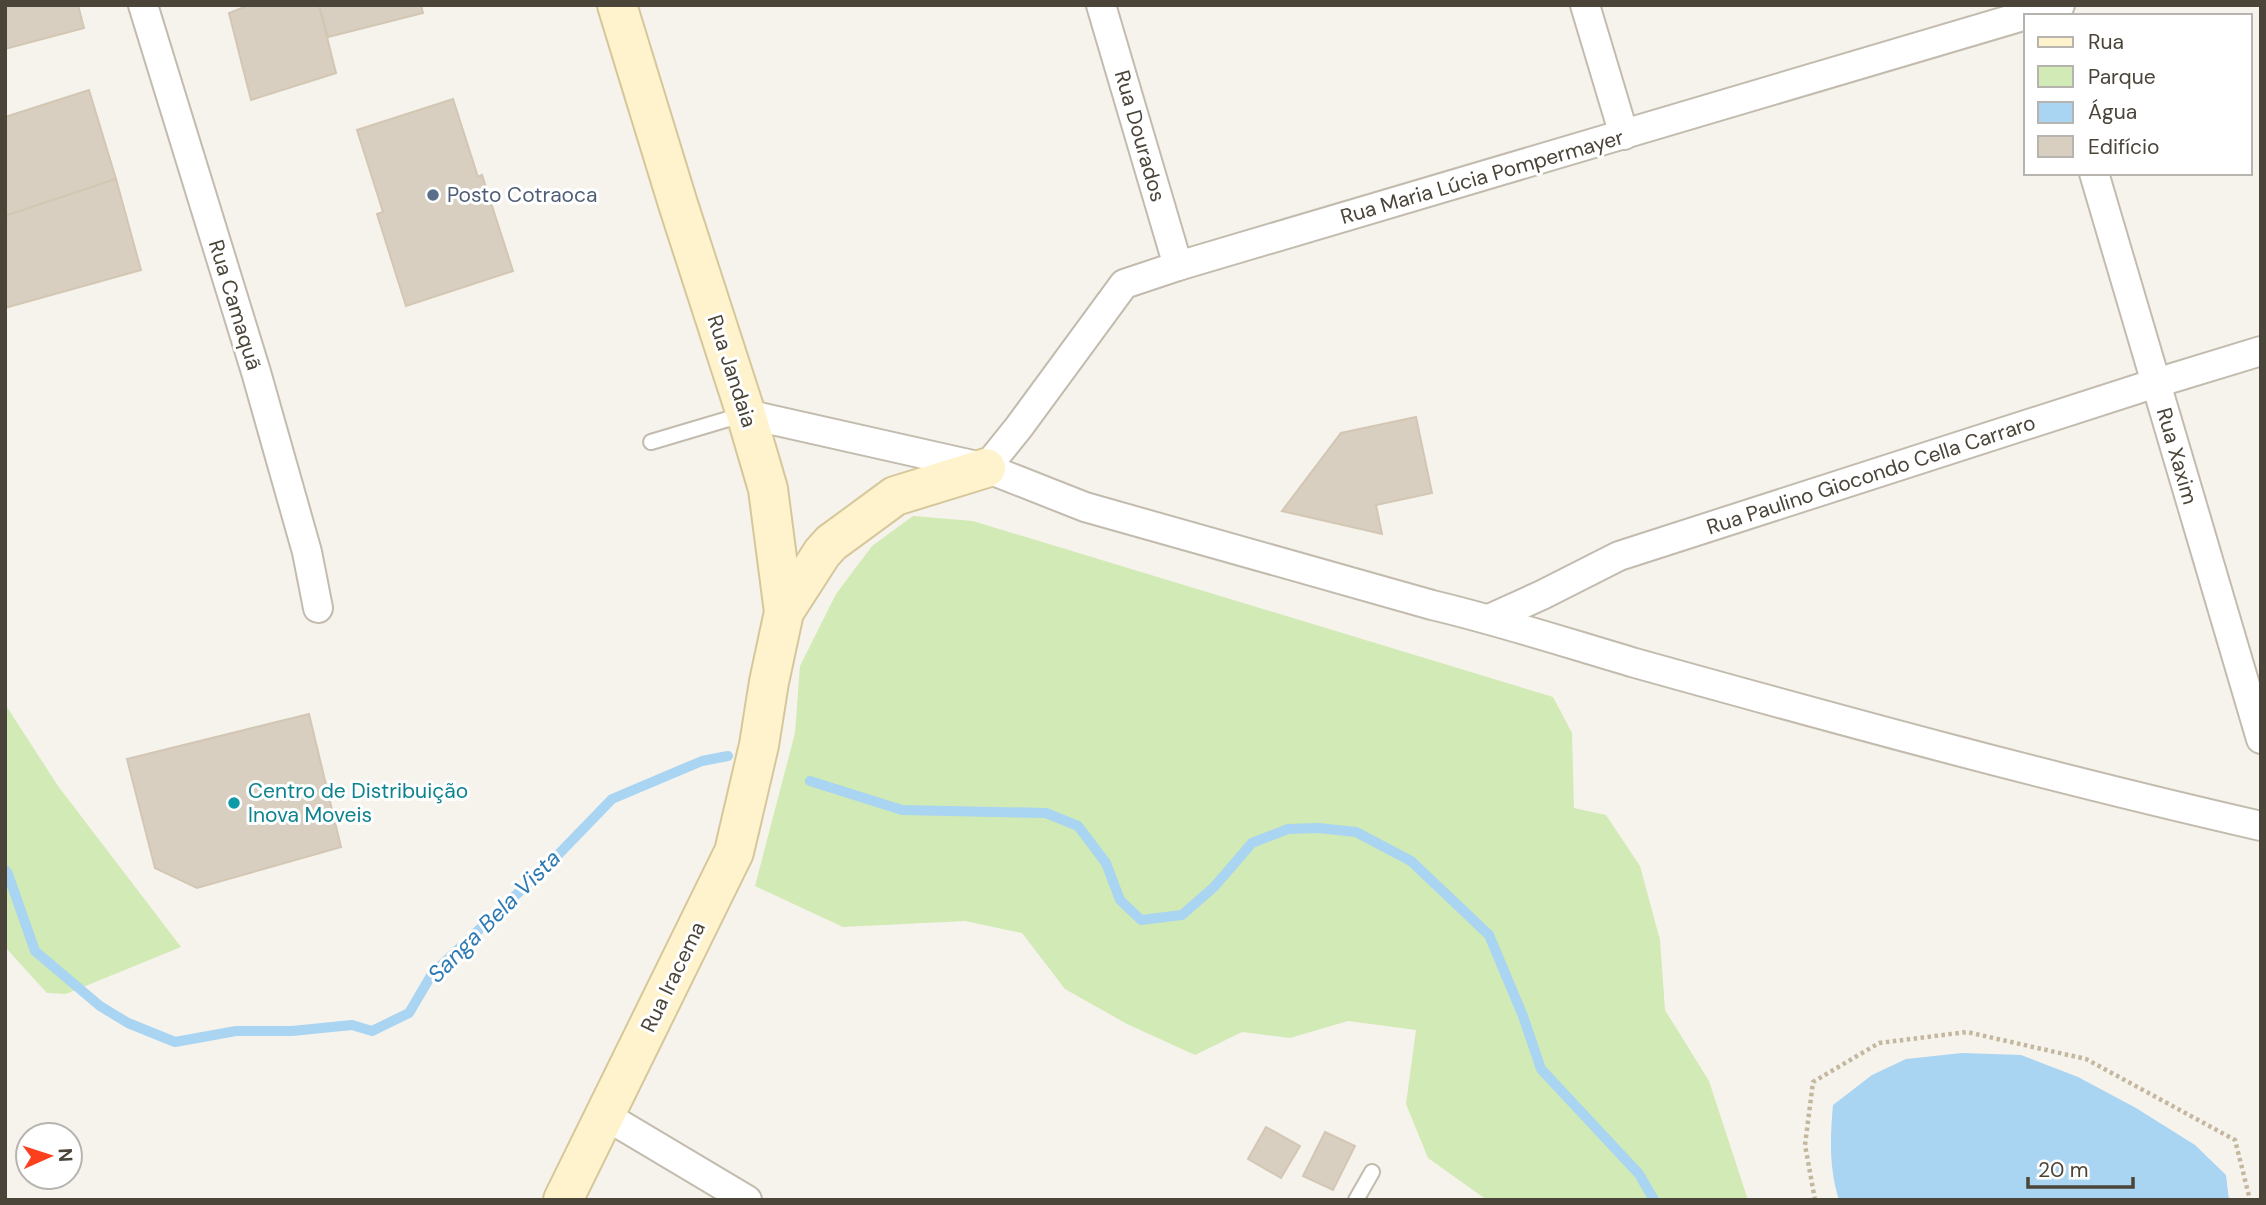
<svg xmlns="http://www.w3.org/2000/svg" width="2266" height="1205" font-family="'DM Sans',sans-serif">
<rect width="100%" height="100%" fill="#f6f3ec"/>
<!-- green -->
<g fill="#d2eab5">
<path d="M913,516L973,521L1553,697L1572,733L1574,808L1606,815L1640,866L1660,940L1665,1010L1709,1081L1748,1200H1487L1428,1158L1406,1104L1416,1030L1348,1021L1290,1038L1242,1032L1195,1055L1127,1024L1065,989L1022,933L965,921L843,927L755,886L795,733L800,666L836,594L872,546Z"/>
<path d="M5,704L58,786L181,947L66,994L47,993L5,947Z"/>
</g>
<!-- water -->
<path fill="#a9d4f2" d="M1962,1053L2021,1055L2078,1077L2136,1108L2195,1145L2226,1175L2229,1200H1839C1829,1168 1830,1138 1833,1105L1872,1075L1906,1059Z"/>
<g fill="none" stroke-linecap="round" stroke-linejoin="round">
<!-- stream -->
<g stroke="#a9d4f2" stroke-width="10">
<path d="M810,781L902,810L1046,813L1078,826L1106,863L1120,900L1141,920L1182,915L1214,887L1252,843L1288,829L1318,828L1356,832L1411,861L1489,935L1523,1016L1541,1069L1639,1174L1654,1200"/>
<path d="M5,870L8,874L35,951L100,1006L128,1023L175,1042L236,1031H292L352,1025L372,1031L409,1013L432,974L552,861L612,799L702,761L728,756"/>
</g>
</g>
<!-- building -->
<g fill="#d8cfc1" stroke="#d3c7b4" stroke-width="2">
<path d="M5,5H78L84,28L5,49Z"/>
<path d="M249,5H319L336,73L251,100L229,13Z"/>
<path d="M319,5H421L423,13L328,37Z"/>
<path d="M89,90L116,179L5,216V117Z"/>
<path d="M453,99L478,177L482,175L513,271L406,306L377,214L383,212L357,130Z"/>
<path d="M116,179L141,270L5,308V216Z"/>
<path d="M1416,417L1432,493L1376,505L1382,534L1282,511L1341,433Z"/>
<path d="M309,714L341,847L197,888L155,868L127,759Z"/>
<path d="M1266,1127L1300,1146L1281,1178L1248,1159Z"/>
<path d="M1325,1132L1355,1146L1333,1190L1303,1176Z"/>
</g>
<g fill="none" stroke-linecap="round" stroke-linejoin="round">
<!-- lane casing -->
<g stroke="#c2bbae" stroke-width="18">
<g id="lane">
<path d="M651,442L745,414"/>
<path d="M1356,1200L1372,1172"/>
</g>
</g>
<!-- street casing -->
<g stroke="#c2bbae" stroke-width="32">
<g id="street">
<path d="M143,5L256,372L307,552L318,608"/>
<path d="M1101,5L1178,266"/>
<path d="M1585,5L1624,135"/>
<path d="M2094,173L2261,739"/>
<path d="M746,414L986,468L1085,507L1432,605C1500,621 1567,643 1635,663C1843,721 2051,778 2261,826"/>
<path d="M986,468L1019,427L1124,284L1178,266L2060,5"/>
<path d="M1489,619L1542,595L1619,556L2156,383L2261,351"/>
<path d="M606,1116L747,1200"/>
</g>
</g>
<!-- secondary casing -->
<g stroke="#d6c79b" stroke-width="42">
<g id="secondary">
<path d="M784,612L822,553L831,543L895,496L986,468"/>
<path d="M563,1200L734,852L759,745L769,682L784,612L768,489L746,414L678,204L617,5"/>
</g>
</g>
<!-- path -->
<path stroke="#c4b79f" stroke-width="4.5" stroke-dasharray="3.5 3.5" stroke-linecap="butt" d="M1815,1200L1805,1145L1813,1082L1879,1043L1967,1032L2086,1059L2235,1140L2250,1200"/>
<!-- lane -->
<use href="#lane" stroke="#fff" stroke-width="14"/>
<!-- street -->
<use href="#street" stroke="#fff" stroke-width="28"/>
<!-- secondary -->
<use href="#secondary" stroke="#fff3cd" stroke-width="38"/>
</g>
<!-- markers -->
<circle fill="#5c6f8a" stroke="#fff" stroke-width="2.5" cx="433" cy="195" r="7"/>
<circle fill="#0f9aa8" stroke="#fff" stroke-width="2.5" cx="234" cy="803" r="7"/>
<g text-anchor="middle" stroke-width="6" stroke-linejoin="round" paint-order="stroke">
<!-- street labels -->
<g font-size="21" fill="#4b4439" stroke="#fff">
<text transform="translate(1140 136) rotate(74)" y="7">Rua Dourados</text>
<text transform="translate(1482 177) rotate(-16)" y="7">Rua Maria Lúcia Pompermayer</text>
<text transform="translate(235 305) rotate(73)" y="7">Rua Camaquã</text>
<text transform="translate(732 371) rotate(72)" y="7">Rua Jandaia</text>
<text transform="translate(2177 456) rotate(74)" y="7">Rua Xaxim</text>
<text transform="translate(1871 475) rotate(-18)" y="7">Rua Paulino Giocondo Cella Carraro</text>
<text transform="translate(673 977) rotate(-64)" y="7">Rua Iracema</text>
</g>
<!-- service labels -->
<g font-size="21" fill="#4e5e75" stroke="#fff" text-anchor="start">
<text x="447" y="202">Posto Cotraoca</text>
</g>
<!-- culture labels -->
<g font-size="21" fill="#0d838f" stroke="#fff" text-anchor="start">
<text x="248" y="798">Centro de Distribuição<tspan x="248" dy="24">Inova Moveis</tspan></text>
</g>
<!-- water labels -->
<g font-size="23" font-style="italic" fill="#2e7ab2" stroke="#fff">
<text transform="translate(494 916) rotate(-45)" y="8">Sanga Bela Vista</text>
</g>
</g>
<!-- border -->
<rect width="2266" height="1205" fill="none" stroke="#4b4439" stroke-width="14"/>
<!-- legend -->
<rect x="2024" y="14" width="228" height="161" fill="#ffffff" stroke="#b7b4b0" stroke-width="2"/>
<rect x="2038" y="37" width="35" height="10" fill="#fff3cd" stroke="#b7b4b0" stroke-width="2"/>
<text x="2088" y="49" font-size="21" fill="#4b4439">Rua</text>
<rect x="2038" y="66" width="35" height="21" fill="#d2eab5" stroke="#b7b4b0" stroke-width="2"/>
<text x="2088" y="84" font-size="21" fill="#4b4439">Parque</text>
<rect x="2038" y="102" width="35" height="21" fill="#a9d4f2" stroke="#b7b4b0" stroke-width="2"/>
<text x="2088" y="119" font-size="21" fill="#4b4439">Água</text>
<rect x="2038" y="136" width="35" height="21" fill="#d8cfc1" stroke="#b7b4b0" stroke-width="2"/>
<text x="2088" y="154" font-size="21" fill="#4b4439">Edifício</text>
<!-- north arrow -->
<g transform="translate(49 1156) rotate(87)"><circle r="33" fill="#ffffff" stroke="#b7b4b0" stroke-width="2"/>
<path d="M0-5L12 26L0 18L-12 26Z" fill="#fc3f1d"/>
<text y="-10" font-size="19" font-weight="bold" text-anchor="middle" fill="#4b4439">N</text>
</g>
<!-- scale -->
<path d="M2028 1177v10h105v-10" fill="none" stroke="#4b4439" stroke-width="3.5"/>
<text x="2038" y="1177" font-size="21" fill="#4b4439" stroke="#ffffff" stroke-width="5" paint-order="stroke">20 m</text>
</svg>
